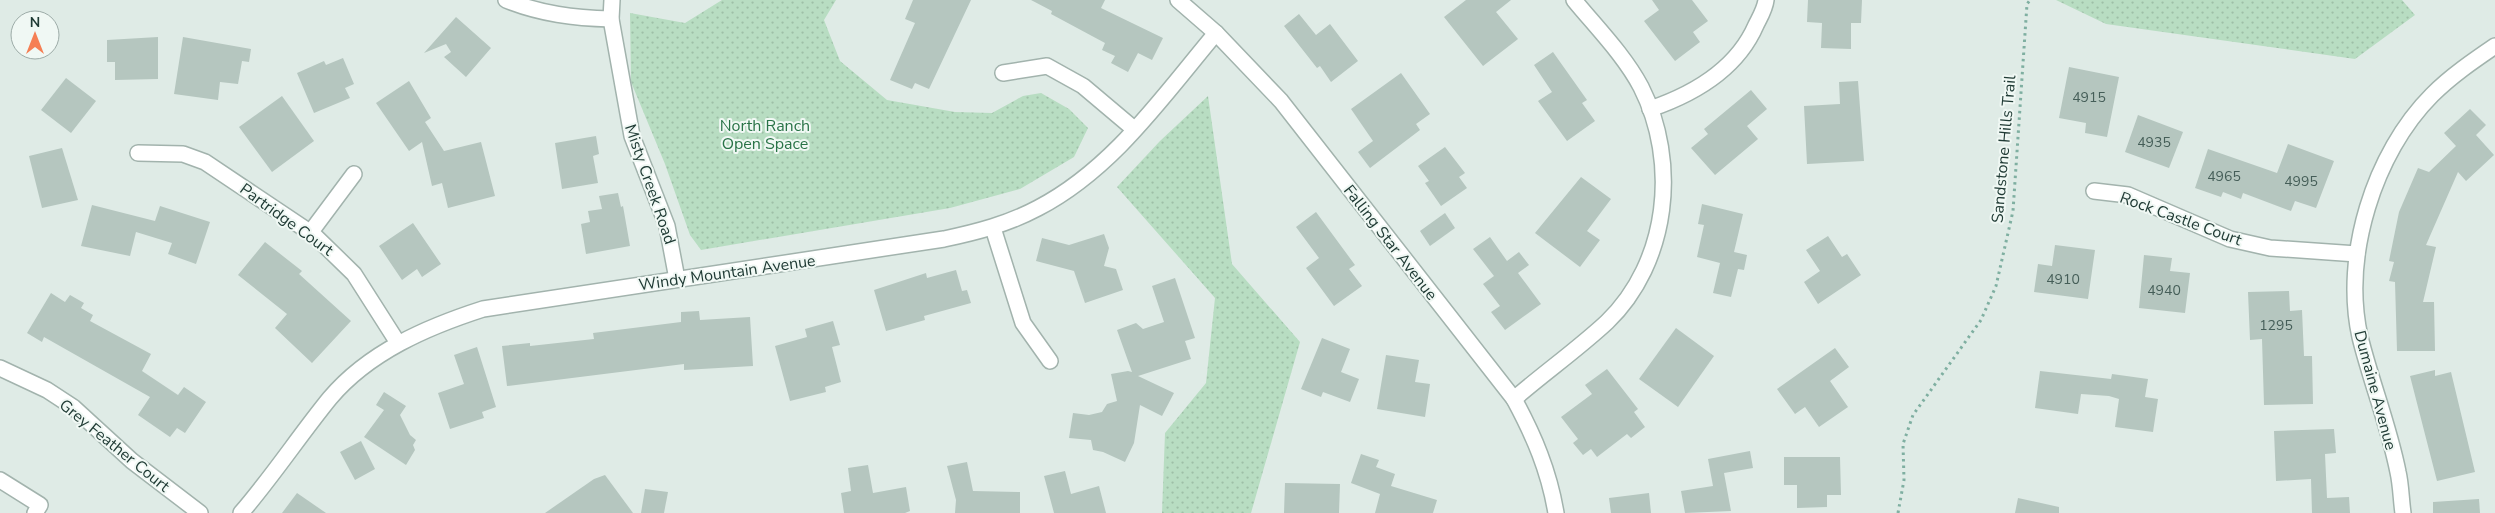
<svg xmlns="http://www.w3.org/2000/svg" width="2495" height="513" font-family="'Nunito Sans',sans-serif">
<defs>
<pattern id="grass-dots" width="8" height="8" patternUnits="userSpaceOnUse" patternTransform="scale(1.25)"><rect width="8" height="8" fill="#b8ddc2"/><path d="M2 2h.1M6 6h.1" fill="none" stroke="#9ebfa7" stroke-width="1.8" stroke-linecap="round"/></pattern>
</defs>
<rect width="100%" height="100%" fill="#dfebe6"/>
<!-- grass -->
<g fill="url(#grass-dots)">
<path d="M722,0H836L824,20L840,61L887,100L955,112L992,113L1023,96L1041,93L1069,109L1088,128L1074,157L1020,189L950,208L701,250L690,235L665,164L631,82L630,13L685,23Z"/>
<path d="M2056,0H2402L2415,15L2355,59L2106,24Z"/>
<path d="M1208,96L1232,264L1300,342L1251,513H1162L1165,433L1206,383L1215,298L1117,187L1160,141Z"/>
</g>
<!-- building -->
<g fill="#b5c6bf">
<path d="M913,0H971L929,89L915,83L912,89L890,80L915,23L905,19Z"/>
<path d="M1031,0H1105L1101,8L1163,38L1152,60L1138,53L1128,72L1111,63L1115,56L1102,50L1105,43L1051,14L1052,11Z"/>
<path d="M1466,0H1511L1496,12L1518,39L1483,66L1444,17Z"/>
<path d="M1652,0H1692L1708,21L1693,32L1700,42L1675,61L1644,21L1659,10Z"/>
<path d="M1808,0H1862L1861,23H1851V49L1821,48L1822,23L1807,22Z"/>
<path d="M1299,14L1316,35L1330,24L1358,61L1331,82L1320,66L1317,68L1284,26Z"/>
<path d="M456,17L491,48L466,77L444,57L451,52L446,44L424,53Z"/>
<path d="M158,37V79L115,80V62H107V40Z"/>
<path d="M183,37L251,49L249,62L242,61L238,84L220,82L218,100L174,94Z"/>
<path d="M1553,52L1587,100L1582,103L1595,121L1567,141L1538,101L1552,92L1534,65Z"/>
<path d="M343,58L354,84L345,88L350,98L314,113L297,73L324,61L326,65Z"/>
<path d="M2069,67L2119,77L2107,137L2085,133L2086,123L2059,118Z"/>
<path d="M1401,73L1430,114L1416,124L1420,130L1370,168L1358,152L1373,141L1351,109Z"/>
<path d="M66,78L96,101L71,133L41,110Z"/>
<path d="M409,81L431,118L425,122L444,151L481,142L495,196L448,208L442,183L432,186L422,142L409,151L376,103Z"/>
<path d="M1858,81L1864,161L1807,164L1804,106L1840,104L1839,82Z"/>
<path d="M1751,90L1767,109L1747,126L1758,139L1715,175L1691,148L1708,134L1704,129Z"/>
<path d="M282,96L314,141L272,172L239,127Z"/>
<path d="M2470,109L2486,125L2476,135L2494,155L2466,181L2458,172L2426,245L2436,247L2423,302H2434L2435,351H2397L2395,282L2389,281L2394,262L2389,261L2399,212L2418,168L2429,172L2456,146L2444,133Z"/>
<path d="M2138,115L2183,132L2169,168L2125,152Z"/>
<path d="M596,136L599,154L593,156L598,183L562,189L555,143Z"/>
<path d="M2288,144L2334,161L2316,208L2295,201L2291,211L2243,193L2241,199L2223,192L2221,197L2195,188L2208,149L2277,173Z"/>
<path d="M1445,147L1465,173L1459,177L1467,188L1441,206L1425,183L1429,181L1418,166Z"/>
<path d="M62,148L78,200L42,208L29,156Z"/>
<path d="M1581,177L1611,199L1587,231L1600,240L1580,267L1535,233Z"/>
<path d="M618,193L621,207L623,206L630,246L586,254L581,224L590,222L588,211L602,209L599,196Z"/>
<path d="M1702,204L1743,214L1734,252L1747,255L1744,270L1738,269L1731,297L1713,293L1720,263L1697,257L1704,225L1698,224Z"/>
<path d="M92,205L155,221L160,206L210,222L196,264L168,254L172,243L136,232L130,256L81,246Z"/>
<path d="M1316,212L1355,265L1349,269L1362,286L1334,306L1306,268L1319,258L1296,227Z"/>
<path d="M1445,213L1455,228L1430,246L1420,231Z"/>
<path d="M413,223L441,264L422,277L417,269L402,280L379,246Z"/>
<path d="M1104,234L1109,248L1104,266L1116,269L1123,290L1085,303L1074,271L1036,261L1042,238L1069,245Z"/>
<path d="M1828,236L1842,257L1847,254L1861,275L1818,304L1804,282L1820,271L1806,250Z"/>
<path d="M1490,237L1507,261L1519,252L1529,265L1518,273L1541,304L1505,330L1491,312L1500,306L1483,284L1494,276L1473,249Z"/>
<path d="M265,242L302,271L299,274L351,321L312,363L275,328L287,314L238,275Z"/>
<path d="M2055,245L2095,250L2088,299L2034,292L2038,264L2052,266Z"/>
<path d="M2144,255L2172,258L2170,271L2190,273L2185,313L2139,308Z"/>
<path d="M956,270L962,291L967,290L971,303L924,316L925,320L886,331L874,290L926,273L927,278Z"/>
<path d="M1175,278L1195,338L1185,341L1191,359L1138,376L1174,393L1162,416L1140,405L1134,443L1125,462L1103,452L1093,450L1091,440L1069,438L1073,413L1089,415L1102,412L1107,404L1117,401L1111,374L1128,371L1132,372L1117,330L1136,323L1143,329L1164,322L1152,286Z"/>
<path d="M2289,291L2290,311L2302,310L2304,356H2312L2313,404L2264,405L2262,339L2250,340L2248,292Z"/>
<path d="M51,293L65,302L70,295L84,303L81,308L93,315L90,321L151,354L142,371L178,395L184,387L206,402L185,433L177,428L170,437L138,415L150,397L44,337L42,342L27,333Z"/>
<path d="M699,311L700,320L750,317L753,366L684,370V364L507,386L502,346L530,343V346L594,339L593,333L681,322V312Z"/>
<path d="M833,321L840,345L832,347L841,382L825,387L826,392L790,401L775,346L807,337L805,329Z"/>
<path d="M1676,328L1714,356L1678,407L1639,379Z"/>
<path d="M1322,338L1350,349L1341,372L1359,379L1350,402L1323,392L1321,397L1301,389Z"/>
<path d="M477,347L496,407L482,412L484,418L450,429L438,393L464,384L454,355Z"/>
<path d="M1835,348L1849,367L1830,381L1848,407L1819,427L1805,407L1795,414L1777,389Z"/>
<path d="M1386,355L1419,360L1415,382L1430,384L1425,417L1377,409Z"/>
<path d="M1607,369L1638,409L1634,412L1645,427L1631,438L1627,434L1597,457L1591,449L1583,455L1573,443L1578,439L1561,417L1592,394L1585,385Z"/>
<path d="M2435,370V376L2451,372L2475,472L2437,481L2410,376Z"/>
<path d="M2040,371L2111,379L2112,374L2148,379L2145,397L2158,399L2153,432L2115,427L2119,399L2109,396L2081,394L2078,414L2035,408Z"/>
<path d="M384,392L406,406L400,415L410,435L416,440L413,445L415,450L406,465L364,437L384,410L376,405Z"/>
<path d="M2334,429L2336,453L2325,454L2327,498L2349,497L2350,513H2312L2311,479L2276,481L2274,431Z"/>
<path d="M361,441L375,469L355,480L340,452Z"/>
<path d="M1750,451L1753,468L1724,473L1731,511L1685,513L1681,491L1713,486L1708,459Z"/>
<path d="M1361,454L1379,460L1376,467L1395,474L1391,486L1437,500L1433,513H1375L1380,494L1351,483Z"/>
<path d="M1784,457H1840L1841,495H1827V507L1797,508V485H1784Z"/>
<path d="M967,462L973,491L1020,492V513H955L956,500L947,466Z"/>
<path d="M868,465L873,493L906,487L910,511L905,513H844L841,493L851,491L848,468Z"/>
<path d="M1065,471L1071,494L1099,486L1106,513H1054L1044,476Z"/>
<path d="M605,475L633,513H545L594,479Z"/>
<path d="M1285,483L1340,484L1339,513H1284Z"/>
<path d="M645,489L668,492L664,513H641Z"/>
<path d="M297,493L326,513H282Z"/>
<path d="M1649,493L1651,513H1611L1609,498Z"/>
<path d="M2018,498L2059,507V513H2015Z"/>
<path d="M2479,499L2480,513H2433V502Z"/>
</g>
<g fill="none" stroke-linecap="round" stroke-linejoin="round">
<!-- minor casing -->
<g stroke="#a2b3ad" stroke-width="18">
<g id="minor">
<path d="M506,0C541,14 574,18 611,19"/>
<path d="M612,0L611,19L632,136L667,226L677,279"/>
<path d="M1178,0L1216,33L1281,101L1514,399C1534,436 1549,471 1556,513"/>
<path d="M1003,73L1047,66L1083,86L1134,129"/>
<path d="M1650,109C1694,94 1737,69 1756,25C1760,17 1765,9 1766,0"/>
<path d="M138,153L183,154L205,162L314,235L354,274L398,343"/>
<path d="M2094,191L2128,195L2230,239L2270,248L2357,254"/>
<path d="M993,228L1023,323L1050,361"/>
<path d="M310,233L354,174"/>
<path d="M0,368L47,390L73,407L132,461L200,513"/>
<path d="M1514,399C1544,373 1578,349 1607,322C1669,262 1679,162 1641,87C1624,55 1597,28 1574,0"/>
<path d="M0,480L40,505L35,513"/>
<path d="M241,513C273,476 299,436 330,398C369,352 427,327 483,309L944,239C977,232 1008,224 1038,208C1113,169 1163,96 1216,33"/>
<path d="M2403,513C2401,499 2401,485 2398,472C2389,426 2371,382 2360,337C2342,256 2374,153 2432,95C2451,76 2473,61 2495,46"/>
</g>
</g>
<!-- path -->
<path stroke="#7fafa1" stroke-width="3" stroke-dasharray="2.5 4" stroke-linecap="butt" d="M1898,513L1904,480L1903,444L1913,415L1981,320L1996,286L2013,211L2027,4L2030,0"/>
<!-- minor -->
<use href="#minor" stroke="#fff" stroke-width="15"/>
</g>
<g text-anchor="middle" stroke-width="4" stroke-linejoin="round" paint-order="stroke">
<!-- number labels -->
<g font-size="14" fill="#455e58">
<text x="2089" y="102">4915</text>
<text x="2154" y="147">4935</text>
<text x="2224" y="181">4965</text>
<text x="2301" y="186">4995</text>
<text x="2063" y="284">4910</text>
<text x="2164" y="295">4940</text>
<text x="2276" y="330">1295</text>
</g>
<!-- park labels -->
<g font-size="16" fill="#297347" stroke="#f0f8f4">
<text x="765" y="131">North Ranch<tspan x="765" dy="18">Open Space</tspan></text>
</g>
<!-- street labels -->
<g font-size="16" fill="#203b35" stroke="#f0f8f4">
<text transform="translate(2003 149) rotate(-85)" y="6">Sandstone Hills Trail</text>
<text transform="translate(651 184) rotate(71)" y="6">Misty Creek Road</text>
<text transform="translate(2181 218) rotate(20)" y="6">Rock Castle Court</text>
<text transform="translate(287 219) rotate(36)" y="6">Partridge Court</text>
<text transform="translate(1391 242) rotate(52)" y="6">Falling Star Avenue</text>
<text transform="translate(727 272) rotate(-8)" y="6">Windy Mountain Avenue</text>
<text transform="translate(2376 390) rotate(75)" y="6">Dumaine Avenue</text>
<text transform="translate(115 445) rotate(39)" y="6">Grey Feather Court</text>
</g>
</g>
<!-- north arrow -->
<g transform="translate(35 35)"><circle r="24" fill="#f0f8f4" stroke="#9daca8"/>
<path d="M0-4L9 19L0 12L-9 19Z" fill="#f57f54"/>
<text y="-8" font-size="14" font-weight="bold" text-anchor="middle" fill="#203b35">N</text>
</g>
</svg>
